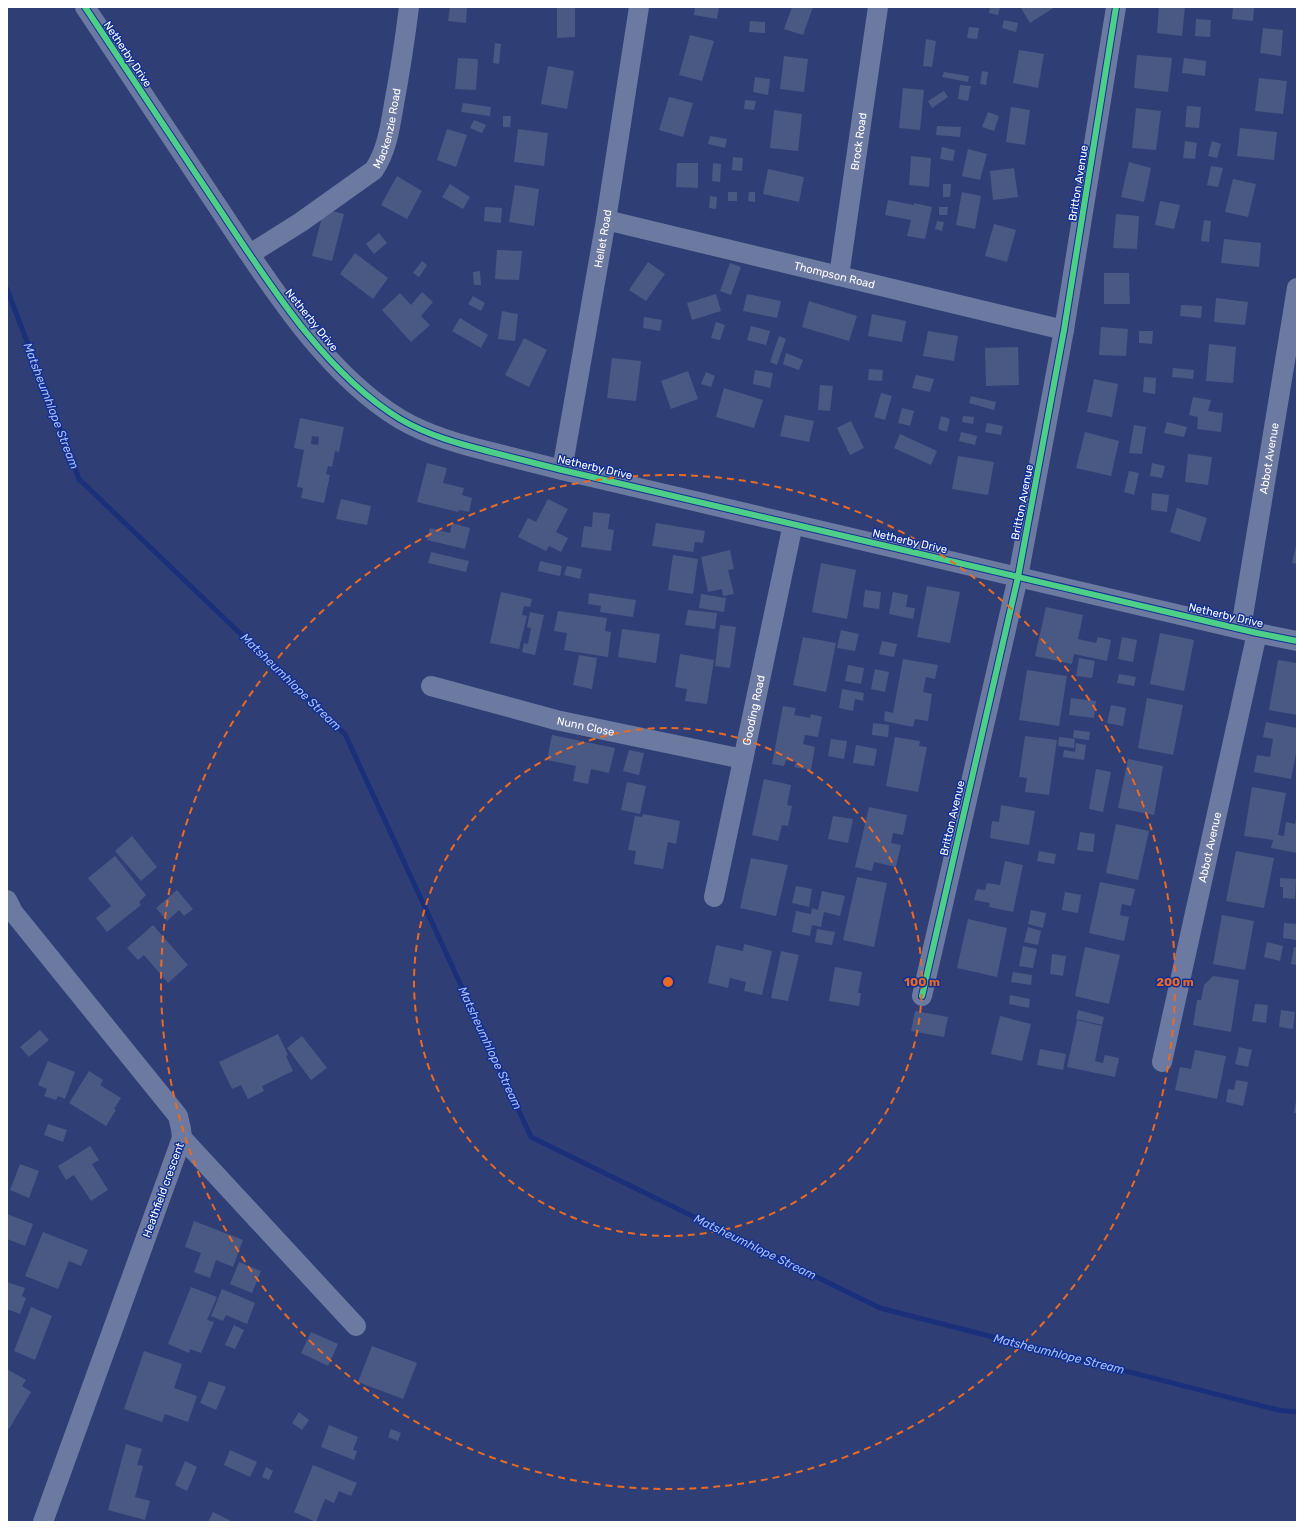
<svg xmlns="http://www.w3.org/2000/svg" width="1304" height="1529" font-family="Rubik,sans-serif">
<rect width="100%" height="100%" fill="#2f3f76"/>
<g fill="none" stroke-linecap="round" stroke-linejoin="round">
<!-- stream -->
<path stroke="#1a307a" stroke-width="5" d="M7,289L79,479L345,734L531,1137L880,1308L1278,1410L1297,1412"/>
</g>
<!-- building -->
<g fill="#4a5884" fill-rule="evenodd">
<path d="M450,7H467L466,23L448,21Z"/>
<path d="M557,7H575V37L557,38Z"/>
<path d="M695,7H719L717,19L694,15Z"/>
<path d="M792,7H813L803,35L784,29Z"/>
<path d="M990,7H1000L998,15L989,13Z"/>
<path d="M1022,7H1055L1030,23L1021,8Z"/>
<path d="M1159,7H1185L1182,36L1157,33Z"/>
<path d="M1233,7L1254,8L1253,21L1232,19Z"/>
<path d="M1196,19L1211,20L1210,37L1195,36Z"/>
<path d="M1004,20L1018,23L1016,32L1002,28Z"/>
<path d="M750,21L765,22V33L749,32Z"/>
<path d="M969,27L979,28L977,39L967,38Z"/>
<path d="M1263,28L1283,30L1281,56L1260,53Z"/>
<path d="M690,35L714,41L702,81L679,75Z"/>
<path d="M926,39L936,41L932,67L923,66Z"/>
<path d="M495,43L501,44L499,64L493,63Z"/>
<path d="M1019,50L1044,54L1038,88L1013,83Z"/>
<path d="M1137,55L1172,58L1168,92L1134,88Z"/>
<path d="M784,56L808,59L804,92L780,89Z"/>
<path d="M458,58L478,59L476,90L455,89Z"/>
<path d="M1184,58L1206,61L1205,76L1182,73Z"/>
<path d="M548,66L574,71L567,109L541,104Z"/>
<path d="M982,71L988,72L986,85L980,84Z"/>
<path d="M944,72L969,76L968,82L942,77Z"/>
<path d="M755,77L770,79L768,95L753,92Z"/>
<path d="M1259,78L1287,81L1283,114L1255,111Z"/>
<path d="M960,85L971,86L968,101L958,99Z"/>
<path d="M903,88L924,90L920,130L899,128Z"/>
<path d="M944,91L948,97L932,108L928,101Z"/>
<path d="M669,97L693,103L683,137L659,130Z"/>
<path d="M745,100L756,101L754,110L744,109Z"/>
<path d="M463,103L491,107L490,116L461,112Z"/>
<path d="M1187,106L1201,107L1199,128L1185,127Z"/>
<path d="M1011,107L1030,110L1025,145L1006,142Z"/>
<path d="M1136,108L1161,111L1156,150L1132,148Z"/>
<path d="M774,110L802,114L798,151L770,148Z"/>
<path d="M988,112L999,116L994,131L982,127Z"/>
<path d="M503,116H511L510,127H503Z"/>
<path d="M474,120L486,125L482,133L470,128Z"/>
<path d="M937,126L961,127L960,137L936,135Z"/>
<path d="M1240,128L1277,132L1274,160L1237,156Z"/>
<path d="M447,129L467,135L456,167L437,160Z"/>
<path d="M518,129L548,133L544,166L514,162Z"/>
<path d="M710,136L727,139L725,148L708,144Z"/>
<path d="M1185,141L1197,143L1195,159L1183,158Z"/>
<path d="M1212,141L1221,144L1217,158L1208,156Z"/>
<path d="M942,147L955,150L953,161L940,159Z"/>
<path d="M968,149L987,154L980,180L962,176Z"/>
<path d="M911,156L931,158L929,187L909,185Z"/>
<path d="M733,157L743,158L742,171L732,170Z"/>
<path d="M1129,162L1151,168L1144,202L1121,197Z"/>
<path d="M677,163H698V188L676,187Z"/>
<path d="M713,163L721,164L720,182L712,181Z"/>
<path d="M1211,166L1223,168L1218,187L1207,185Z"/>
<path d="M1014,168L1018,197L993,200L990,171Z"/>
<path d="M768,169L804,177L799,202L763,194Z"/>
<path d="M397,176L422,191L407,219L381,205Z"/>
<path d="M1233,179L1256,184L1248,217L1225,212Z"/>
<path d="M450,184L470,197L463,209L442,197Z"/>
<path d="M943,184H951L950,197H943Z"/>
<path d="M515,185L539,189L534,226L509,222Z"/>
<rect x="728" y="192" width="9" height="9"/>
<path d="M749,192H755V202L748,201Z"/>
<path d="M962,192L981,196L975,229L956,225Z"/>
<path d="M710,196L717,197L716,209L709,208Z"/>
<path d="M888,200L914,205V203L932,207L925,239L907,236L911,220L885,215Z"/>
<path d="M1160,201L1180,205L1174,229L1155,225Z"/>
<path d="M485,207L502,208L501,223L484,221Z"/>
<path d="M939,207H948L947,215H939Z"/>
<path d="M324,209L344,214L332,261L312,256Z"/>
<path d="M1116,214L1139,216L1137,249L1113,248Z"/>
<path d="M1204,220L1211,221L1209,242L1201,241Z"/>
<path d="M937,221L944,222L942,231L935,229Z"/>
<path d="M994,224L1016,230L1007,262L985,256Z"/>
<path d="M379,233L387,243L374,254L366,244Z"/>
<path d="M1224,239L1261,243L1259,267L1221,263Z"/>
<path d="M497,250L522,251L519,280L495,279Z"/>
<path d="M355,253L388,278L373,299L340,274Z"/>
<path d="M422,261L427,265L419,277L413,273Z"/>
<path d="M648,262L665,274L646,301L629,290Z"/>
<path d="M730,263L741,267L731,295L720,291Z"/>
<path d="M480,271L481,285H474L473,272Z"/>
<path d="M1104,273H1129L1130,304H1104Z"/>
<path d="M422,292L433,302L421,316L430,325L411,342L382,310L400,293L411,305Z"/>
<path d="M716,294L721,311L692,320L687,303Z"/>
<path d="M747,294L781,301L777,318L743,311Z"/>
<path d="M473,296L485,303L481,311L468,304Z"/>
<path d="M1216,298L1248,302L1245,325L1214,322Z"/>
<path d="M809,301L857,316L849,341L802,327Z"/>
<path d="M1181,305L1202,306L1201,318L1180,316Z"/>
<path d="M502,311L518,314L515,341L498,339Z"/>
<path d="M872,314L906,321L902,342L868,336Z"/>
<path d="M644,317L662,320L660,331L643,328Z"/>
<path d="M460,318L488,335L481,348L452,331Z"/>
<path d="M716,322L725,325L720,340L711,338Z"/>
<path d="M751,326L770,331L766,345L747,340Z"/>
<path d="M1101,327L1128,329L1126,356L1099,355Z"/>
<path d="M928,331L958,336L954,361L923,356Z"/>
<path d="M1139,331H1153L1152,344L1139,343Z"/>
<path d="M779,336L786,339L777,365L770,362Z"/>
<path d="M524,338L547,350L529,387L505,375Z"/>
<path d="M1209,344L1236,347L1233,383L1206,381Z"/>
<path d="M1018,347L1019,385L986,386L985,348Z"/>
<path d="M786,353L803,360L799,370L783,364Z"/>
<path d="M612,358L641,361L636,401L607,398Z"/>
<path d="M1173,368L1194,370L1193,379L1172,377Z"/>
<path d="M869,369L883,370L882,381L868,380Z"/>
<path d="M755,370L773,373L770,388L753,384Z"/>
<path d="M688,371L698,399L671,409L661,381Z"/>
<path d="M706,372L715,376L711,387L701,384Z"/>
<path d="M916,375L934,379L930,392L912,388Z"/>
<path d="M1144,377L1156,378L1155,394L1143,392Z"/>
<path d="M1094,379L1118,384L1112,417L1087,412Z"/>
<path d="M820,385L833,386L830,411L818,410Z"/>
<path d="M724,388L763,400L754,428L716,417Z"/>
<path d="M881,393L892,396L885,420L874,417Z"/>
<path d="M971,396L996,402L994,410L969,403Z"/>
<path d="M1193,397L1211,400L1208,411L1223,413L1221,432L1197,429L1198,417L1189,415Z"/>
<path d="M902,408L914,411L910,426L898,423Z"/>
<path d="M785,415L814,421L809,442L780,436Z"/>
<path d="M941,416L950,419L947,432L938,429Z"/>
<path d="M963,416L974,417L973,424L962,422Z"/>
<path d="M300,418L344,427L339,452L335,451L332,467L328,466L326,474L330,475L324,503L301,498L303,488L297,487L304,450L294,448ZM312,436L319,437L318,445L311,444Z"/>
<path d="M851,421L864,448L850,455L837,428Z"/>
<path d="M1167,422L1187,427L1184,437L1164,433Z"/>
<path d="M987,423L1003,426L1001,435L985,432Z"/>
<path d="M1134,425L1146,427L1142,454L1129,453Z"/>
<path d="M961,432L977,436L975,445L959,441Z"/>
<path d="M1085,432L1119,441L1111,476L1076,468Z"/>
<path d="M900,434L937,451L931,465L894,448Z"/>
<path d="M1188,454L1212,457L1208,485L1185,482Z"/>
<path d="M958,456L994,462L988,495L952,489Z"/>
<path d="M427,463L447,468L443,483L464,488L462,495L472,498L469,512L459,510L458,512L417,502Z"/>
<path d="M1152,463L1165,466L1162,478L1150,476Z"/>
<path d="M1129,471L1139,473L1134,495L1124,492Z"/>
<path d="M1152,493L1169,495L1167,512L1151,510Z"/>
<path d="M341,499L371,506L367,525L336,519Z"/>
<path d="M548,499L568,509L556,532L568,538L561,552L549,546L546,551L518,537L528,518L536,522Z"/>
<path d="M1177,508L1207,518L1200,542L1170,532Z"/>
<path d="M593,512L610,514L608,529L614,530L611,551L581,547L584,526L592,527Z"/>
<path d="M452,523L470,528L465,549L427,540L430,528L450,533Z"/>
<path d="M656,523L705,531L703,543L695,542L693,552L652,546Z"/>
<path d="M1296,546H1297V564L1292,563Z"/>
<path d="M730,550L734,569L728,570L734,594L723,596L722,589L708,592L701,557Z"/>
<path d="M431,552L469,561L466,572L428,563Z"/>
<path d="M673,555L698,559L693,594L668,590Z"/>
<path d="M540,561L562,566L560,576L538,571Z"/>
<path d="M821,563L856,570L847,619L812,612Z"/>
<path d="M567,566L582,569L580,579L564,575Z"/>
<path d="M927,586L960,592L950,643L917,637Z"/>
<path d="M865,590L881,592L879,609L863,607Z"/>
<path d="M501,592L532,599L530,607L524,606L522,615L527,616L519,649L490,643Z"/>
<path d="M893,592L908,595L906,607L915,608L913,619L889,614Z"/>
<path d="M589,593L636,600L633,617L600,612L601,606L588,604Z"/>
<path d="M701,594L726,598L724,612L699,608Z"/>
<path d="M1046,607L1083,615L1078,639L1096,643L1098,637L1111,640L1107,661L1074,654L1072,664L1035,656Z"/>
<path d="M688,610L717,613L715,629L685,625Z"/>
<path d="M558,611L607,618L605,631L611,632L608,657L564,650L567,633L554,631Z"/>
<path d="M530,612L544,615L535,655L522,652L524,643L528,644L531,628L527,627Z"/>
<path d="M720,625L736,627L730,668L715,666Z"/>
<path d="M622,629L660,634L656,663L618,657Z"/>
<path d="M841,630L859,634L855,651L837,648Z"/>
<path d="M1160,633L1194,640L1184,691L1150,684Z"/>
<path d="M803,637L836,643L826,692L793,685Z"/>
<path d="M1122,637L1137,640L1133,662L1118,659Z"/>
<path d="M882,641L897,644L894,657L879,654Z"/>
<path d="M680,654L714,660L707,704L685,701L687,689L675,687Z"/>
<path d="M579,655L597,658L592,689L573,685Z"/>
<path d="M1079,658L1095,661L1092,678L1076,676Z"/>
<path d="M903,659L938,665L935,679L926,677L923,692L932,694L928,721L915,719L913,727L884,721L885,711L893,713Z"/>
<path d="M1278,660L1297,663V715L1269,710Z"/>
<path d="M848,665L864,668L861,684L845,681Z"/>
<path d="M875,669L889,672L885,692L871,689Z"/>
<path d="M1027,670L1067,676L1059,726L1019,720Z"/>
<path d="M1119,674L1136,677L1134,686L1117,683Z"/>
<path d="M842,689L864,693L863,701L855,699L853,711L839,708Z"/>
<path d="M1071,698L1096,701L1094,718L1069,715Z"/>
<path d="M1147,698L1183,705L1173,755L1138,748Z"/>
<path d="M1111,705L1126,708L1123,726L1107,723Z"/>
<path d="M783,706L796,708L794,715L810,718L811,714L822,717L818,737L805,735L803,744L815,747L811,770L794,767L796,762L786,760L784,766L772,764Z"/>
<path d="M1266,722L1297,728V748L1291,779L1254,772L1257,755L1270,757L1273,739L1263,737Z"/>
<path d="M873,723L889,725L888,737L872,735Z"/>
<path d="M1074,730L1090,732L1089,740L1073,738Z"/>
<path d="M552,735L615,748L609,773L591,769L588,784L573,781L576,766L547,760Z"/>
<path d="M1025,736L1057,740L1049,795L1025,792L1027,778L1019,777Z"/>
<path d="M895,737L920,741L919,746L927,747L918,792L886,786Z"/>
<path d="M1059,737L1075,739L1074,748L1058,746Z"/>
<path d="M831,739L847,741L844,759L828,756Z"/>
<path d="M1076,743L1086,745L1084,760L1063,757L1064,750L1075,752Z"/>
<path d="M856,745L877,749L874,766L853,763Z"/>
<path d="M629,750L644,753L639,775L623,771Z"/>
<path d="M1128,759L1163,766L1154,815L1118,808Z"/>
<path d="M1096,769L1111,772L1103,812L1089,809Z"/>
<path d="M764,779L791,785L787,805L792,806L788,826L782,825L778,841L752,835Z"/>
<path d="M627,782L646,786L640,814L621,810Z"/>
<path d="M1252,787L1286,793L1278,835L1284,836L1286,822L1295,824L1297,816V853L1271,848L1273,840L1244,836Z"/>
<path d="M1001,805L1035,811L1029,845L990,838L992,821L999,822Z"/>
<path d="M869,807L907,815L903,835L893,833L891,843L901,845L896,867L874,862L872,871L855,867Z"/>
<path d="M643,814L680,821L676,844L668,842L663,869L634,864L636,851L628,850L635,816L642,817Z"/>
<path d="M833,816L853,819L848,843L828,839Z"/>
<path d="M1116,824L1149,831L1138,880L1106,873Z"/>
<path d="M1080,832L1095,834L1093,852L1077,850Z"/>
<path d="M132,836L157,867L141,881L115,851Z"/>
<path d="M1039,851L1056,854L1054,864L1037,861Z"/>
<path d="M1236,851L1274,858L1264,908L1226,901Z"/>
<path d="M115,856L146,895L139,902L141,905L107,932L96,918L111,906L88,878Z"/>
<path d="M751,858L788,865L776,916L740,908Z"/>
<path d="M1005,861L1023,865L1013,912L989,907L990,903L974,900L977,889L985,890L987,883L1000,885Z"/>
<path d="M857,877L887,883L874,947L843,940Z"/>
<path d="M1280,878L1296,879L1295,899L1283,898V887H1280Z"/>
<path d="M1100,882L1135,889L1131,906L1122,904L1120,915L1129,917L1124,941L1089,933Z"/>
<path d="M796,886L812,889L809,907L792,903Z"/>
<path d="M177,890L193,909L184,916L179,910L167,921L156,908Z"/>
<path d="M822,891L845,896L840,916L824,912L821,927L812,925L810,936L792,932L796,911L811,914L812,908L818,910Z"/>
<path d="M1065,892L1081,895L1078,913L1062,910Z"/>
<path d="M1031,910L1046,913L1043,928L1028,924Z"/>
<path d="M1222,915L1254,921L1245,970L1213,964Z"/>
<path d="M968,919L1007,928L997,977L957,968Z"/>
<path d="M1284,923L1297,924V940L1283,938Z"/>
<path d="M153,925L188,965L168,983L144,955L138,960L127,948Z"/>
<path d="M1028,927L1041,931L1038,945L1024,942Z"/>
<path d="M817,929L835,932L832,945L815,942Z"/>
<path d="M1267,942L1283,946L1280,961L1264,957Z"/>
<path d="M744,944L772,951L762,995L744,991L746,982L730,978L728,988L708,983L716,945L743,951Z"/>
<path d="M1023,946L1037,949L1033,968L1019,966Z"/>
<path d="M1085,947L1120,955L1109,1004L1075,996Z"/>
<path d="M1294,947L1297,948V965L1291,964Z"/>
<path d="M781,951L799,955L788,1001L771,998Z"/>
<path d="M1052,954L1066,956L1063,976L1050,974Z"/>
<path d="M835,967L862,972L858,993H861L859,1006L829,1001Z"/>
<path d="M1013,972L1032,975L1031,985L1011,982Z"/>
<path d="M1213,976L1239,980L1231,1032L1193,1025L1197,1000H1201L1204,985Z"/>
<path d="M1010,995L1030,999L1029,1008L1009,1004Z"/>
<path d="M1255,1004L1268,1005L1266,1023L1252,1021Z"/>
<path d="M1078,1010L1104,1017L1102,1025L1076,1019Z"/>
<path d="M1281,1010L1295,1012L1293,1029L1279,1027Z"/>
<path d="M915,1011L948,1017L944,1037L911,1031Z"/>
<path d="M1000,1016L1031,1024L1022,1061L991,1054Z"/>
<path d="M1077,1020L1102,1026L1095,1061L1103,1063L1105,1055L1119,1058L1115,1077L1067,1067Z"/>
<path d="M40,1030L49,1040L29,1057L20,1047Z"/>
<path d="M278,1034L288,1055L286,1056L293,1071L262,1086L264,1091L248,1099L241,1085L232,1089L219,1062Z"/>
<path d="M302,1036L327,1068L311,1080L287,1048Z"/>
<path d="M1239,1047L1252,1050L1248,1067L1235,1064Z"/>
<path d="M1040,1049L1066,1054L1063,1070L1037,1065Z"/>
<path d="M1195,1050L1226,1056L1217,1099L1175,1090L1180,1067L1191,1069Z"/>
<path d="M48,1061L75,1072L65,1099L58,1096L56,1100L44,1096L47,1089L38,1085Z"/>
<path d="M89,1071L103,1080L100,1085L121,1098L114,1109L116,1110L106,1126L69,1103Z"/>
<path d="M1236,1080L1248,1082L1243,1106L1226,1102L1228,1089L1234,1090Z"/>
<path d="M1296,1101H1297V1113H1294Z"/>
<path d="M48,1124L67,1130L63,1142L44,1135Z"/>
<path d="M90,1146L99,1160L92,1164L108,1190L91,1201L74,1175L66,1180L58,1166Z"/>
<path d="M20,1164L39,1171L29,1198L10,1190Z"/>
<path d="M7,1214L33,1224L25,1246L7,1239Z"/>
<path d="M194,1221L243,1240L233,1267L216,1260L210,1278L194,1272L201,1253L185,1247Z"/>
<path d="M43,1232L88,1250L81,1266L69,1261L58,1289L25,1276Z"/>
<path d="M239,1262L261,1271L252,1293L230,1284Z"/>
<path d="M7,1282L25,1288L22,1296L26,1298L20,1314L7,1309Z"/>
<path d="M191,1287L217,1297L207,1320L214,1322L201,1353L190,1349L189,1353L168,1344Z"/>
<path d="M222,1289L255,1303L247,1324L226,1315L223,1321L211,1316Z"/>
<path d="M31,1307L52,1316L35,1360L14,1351Z"/>
<path d="M234,1325L244,1330L235,1349L225,1345Z"/>
<path d="M311,1332L338,1344L328,1366L301,1353Z"/>
<path d="M372,1346L417,1363L403,1399L358,1382Z"/>
<path d="M144,1351L182,1364L174,1388L197,1396L188,1422L165,1414L162,1422L124,1409Z"/>
<path d="M7,1369L26,1380L22,1386L31,1392L9,1429L7,1428Z"/>
<path d="M209,1381L226,1387L216,1410L200,1403Z"/>
<path d="M299,1412L309,1420L302,1430L292,1423Z"/>
<path d="M329,1425L358,1437L353,1450L357,1451L354,1460L321,1447Z"/>
<path d="M391,1429L401,1433L398,1441L388,1437Z"/>
<path d="M126,1444L142,1449L137,1465L143,1466L135,1497L150,1501L145,1520L108,1510Z"/>
<path d="M230,1450L257,1462L250,1477L224,1465Z"/>
<path d="M185,1461L197,1467L187,1491L175,1485Z"/>
<path d="M313,1465L357,1483L351,1496L339,1491L334,1503L325,1499L316,1522L294,1512Z"/>
<path d="M266,1467L273,1471L269,1480L262,1477Z"/>
<path d="M213,1512L233,1522H208Z"/>
</g>
<g fill="none" stroke-linecap="round" stroke-linejoin="round">
<!-- minor -->
<g stroke="#6c79a1" stroke-width="20">
<path d="M85,7C127,71 170,134 212,198C263,274 321,371 400,419C429,436 460,444 491,452C515,458 539,464 562,470L1257,633L1297,641"/>
<path id="s1" d="M606,220L1064,330"/>
<path id="s2" d="M250,254L301,222L374,170C387,150 390,128 394,104C400,72 405,39 409,7"/>
<path id="s3" d="M839,276L878,7"/>
<path id="s4" d="M562,470L606,220L639,7"/>
<path id="s5" d="M1241,628L1297,288"/>
<path id="s6" d="M431,686L556,720L743,759"/>
<path id="s7" d="M714,897L793,524"/>
<path d="M7,900L13,912L178,1116L181,1129L182,1138L43,1522"/>
<path d="M922,996L1018,577L1064,330L1116,7"/>
<path id="s8" d="M1162,1062L1257,633"/>
<path d="M182,1138L356,1326"/>
</g>
<!-- cycleway casing -->
<g stroke="#123093" stroke-width="8">
<g id="cycleway">
<path d="M85,7C127,71 170,134 212,198C263,274 321,371 400,419C429,436 460,444 491,452C515,458 539,464 562,470L1257,633L1297,641"/>
<path d="M922,996L1018,577L1064,330L1116,7"/>
</g>
</g>
<!-- cycleway -->
<use href="#cycleway" stroke="#4dcf88" stroke-width="6"/>
</g>
<!-- distance rings -->
<g fill="none" stroke="#ea6a24" stroke-width="2" stroke-dasharray="7 5">
<circle cx="668" cy="982" r="254"/>
<circle cx="668" cy="982" r="507"/>
</g>
<g text-anchor="middle" stroke-width="3" stroke-linejoin="round" paint-order="stroke">
<!-- street labels -->
<g font-size="11" fill="#fff" stroke="#123093">
<text transform="translate(128 54) rotate(56)" y="4">Netherby Drive</text>
<text dy="4" stroke="none"><textPath href="#s2" startOffset="194">Mackenzie Road</textPath></text>
<text dy="4" stroke="none"><textPath href="#s3" startOffset="136">Brock Road</textPath></text>
<text transform="translate(1078 183) rotate(-81)" y="4">Britton Avenue</text>
<text dy="4" stroke="none"><textPath href="#s4" startOffset="235">Hellet Road</textPath></text>
<text dy="4" stroke="none"><textPath href="#s1" startOffset="235">Thompson Road</textPath></text>
<text transform="translate(312 320) rotate(51)" y="4">Netherby Drive</text>
<text dy="4" stroke="none"><textPath href="#s5" startOffset="172">Abbot Avenue</textPath></text>
<text transform="translate(595 467) rotate(13)" y="4">Netherby Drive</text>
<text transform="translate(1022 502) rotate(-79)" y="4">Britton Avenue</text>
<text transform="translate(910 541) rotate(13)" y="4">Netherby Drive</text>
<text transform="translate(1226 615) rotate(13)" y="4">Netherby Drive</text>
<text dy="4" stroke="none"><textPath href="#s7" startOffset="191">Gooding Road</textPath></text>
<text dy="4" stroke="none"><textPath href="#s6" startOffset="160">Nunn Close</textPath></text>
<text transform="translate(952 818) rotate(-77)" y="4">Britton Avenue</text>
<text dy="4" stroke="none"><textPath href="#s8" startOffset="220">Abbot Avenue</textPath></text>
<text transform="translate(163 1190) rotate(-70)" y="4">Heathfield crescent</text>
</g>
<!-- water labels -->
<g font-size="12" font-style="italic" fill="#abbff9" stroke="#123093">
<text transform="translate(51 406) rotate(69)" y="4">Matsheumhlope Stream</text>
<text transform="translate(291 682) rotate(44)" y="4">Matsheumhlope Stream</text>
<text transform="translate(490 1048) rotate(65)" y="4">Matsheumhlope Stream</text>
<text transform="translate(755 1247) rotate(26)" y="4">Matsheumhlope Stream</text>
<text transform="translate(1059 1354) rotate(14)" y="4">Matsheumhlope Stream</text>
</g>
</g>
<circle cx="668" cy="982" r="6" fill="#ea6a24" stroke="#123093" stroke-width="2"/>
<g font-size="12" text-anchor="middle" font-weight="bold" fill="#ea6a24" stroke="#123093" stroke-width="3" stroke-linejoin="round" paint-order="stroke">
<text x="922" y="986">100 m</text>
<text x="1175" y="986">200 m</text>
</g>
<!-- border -->
<rect width="1304" height="1529" fill="none" stroke="#ffffff" stroke-width="16"/>
</svg>
